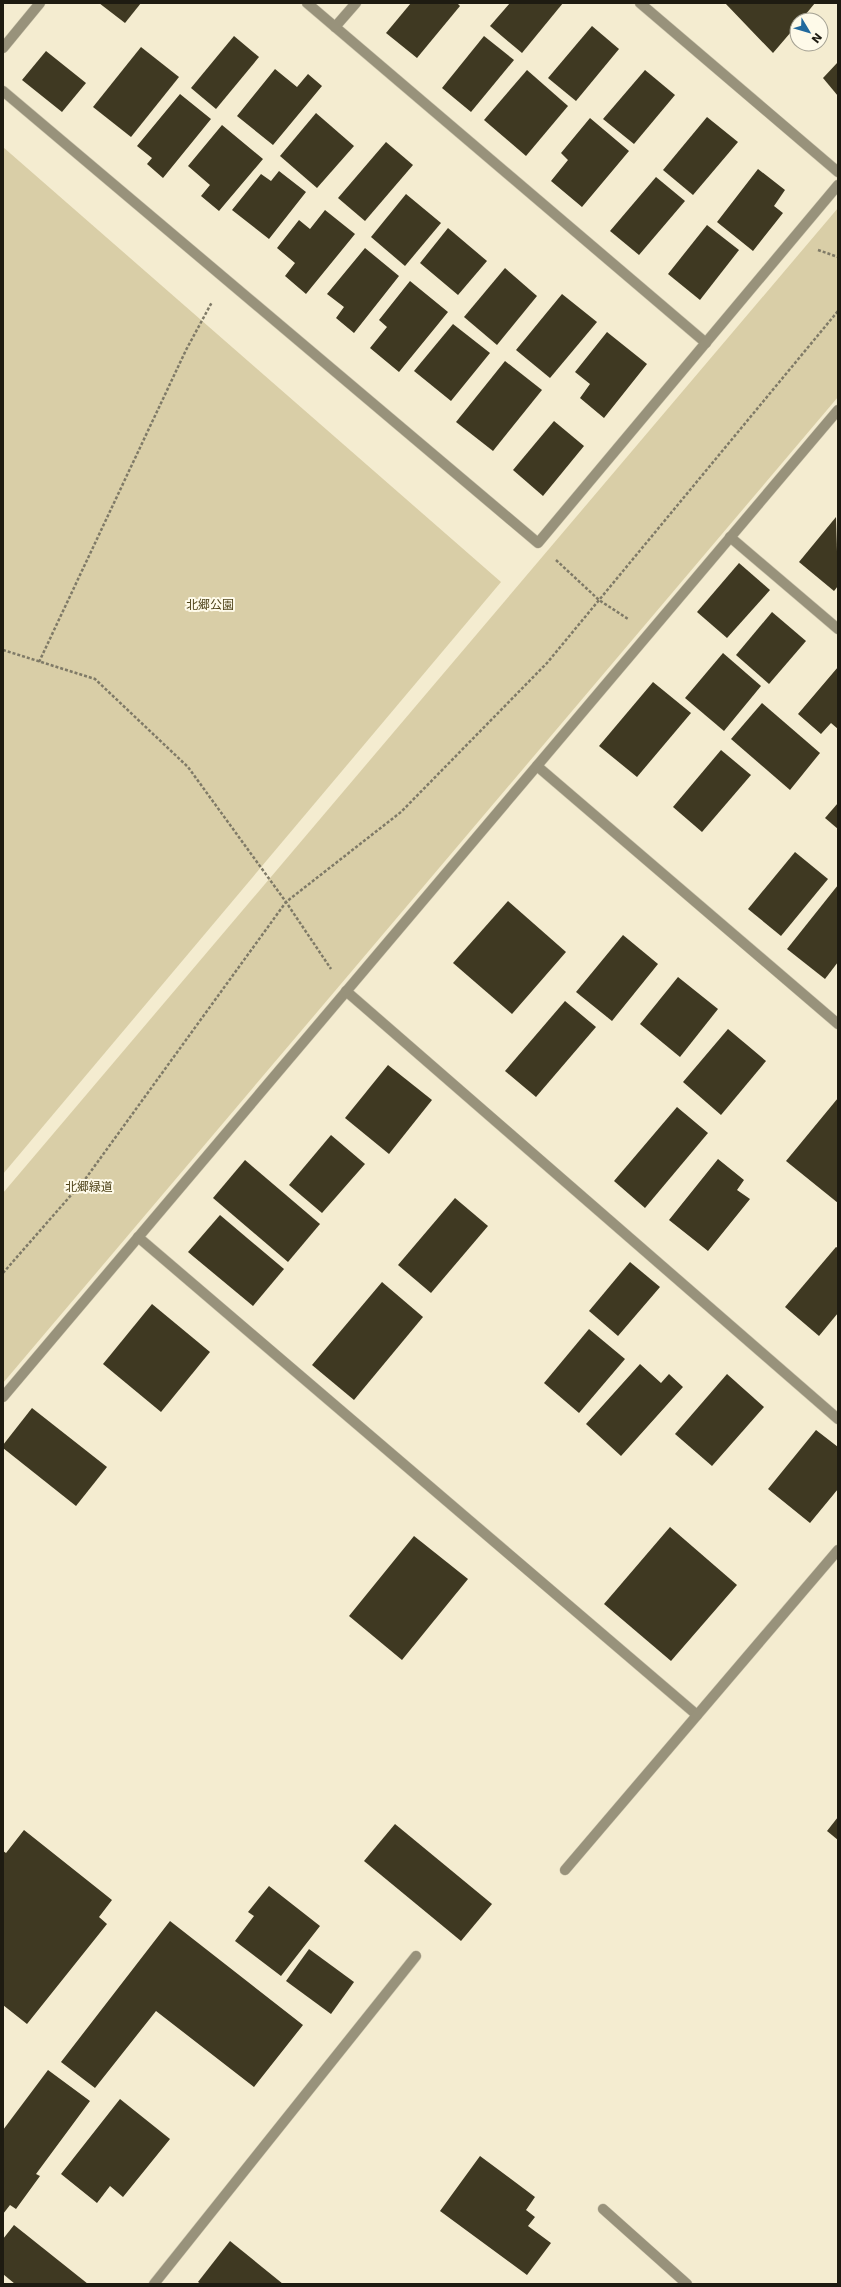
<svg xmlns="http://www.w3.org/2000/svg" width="841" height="2287" font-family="'DejaVu Sans','Noto Sans JP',sans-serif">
<rect width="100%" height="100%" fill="#f4ecd0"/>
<!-- green -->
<g fill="#d9cea7">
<path d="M3,147L501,582L3,1174Z"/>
<path d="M838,208V397L3,1383V1193Z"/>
</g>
<!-- building -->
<g fill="#3f3922">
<path d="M99,3H141L125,23Z"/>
<path d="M411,3H457L460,6L417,58L386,33Z"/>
<path d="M510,3H563L522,53L490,26Z"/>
<path d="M725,3H815L801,20H797V25L773,53Z"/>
<path d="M592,26L619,49L576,101L548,78Z"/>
<path d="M234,36L259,57L216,109L191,88Z"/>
<path d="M484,36L514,60L471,112L442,88Z"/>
<path d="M141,47L179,77L131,137L93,107Z"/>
<path d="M46,51L86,83L62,112L22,80Z"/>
<path d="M838,62V96L823,78Z"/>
<path d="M275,69L297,87L308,74L322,86L273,145L237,116Z"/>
<path d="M527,70L568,106L526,156L484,120Z"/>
<path d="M645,70L675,95L634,144L603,119Z"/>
<path d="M180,94L211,119L163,178L147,164L152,158L137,146Z"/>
<path d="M316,113L354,146L317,188L280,156Z"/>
<path d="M707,117L738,142L693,195L663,170Z"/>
<path d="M590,118L629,151L582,207L551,181L568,160L561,153Z"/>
<path d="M222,125L263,159L219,211L201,196L210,185L188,166Z"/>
<path d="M386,142L413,165L365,221L338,198Z"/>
<path d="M758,169L785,190L774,206L783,213L753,251L717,222Z"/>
<path d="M279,171L306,192L269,239L232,210L261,174L271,181Z"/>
<path d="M656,177L685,201L639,255L610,231Z"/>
<path d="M406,194L441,223L405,266L371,237Z"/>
<path d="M325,210L355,234L306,294L285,276L295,263L277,248L299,220L310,229Z"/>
<path d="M707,225L739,250L700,300L668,274Z"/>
<path d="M448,228L487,261L458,295L420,263Z"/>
<path d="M365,248L399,276L354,333L336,318L344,307L327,294Z"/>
<path d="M505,268L537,296L497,345L464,317Z"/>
<path d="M410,281L448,312L399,372L370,348L387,327L379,320Z"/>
<path d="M562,294L597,322L550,378L516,350Z"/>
<path d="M453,324L490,353L451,401L414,371Z"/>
<path d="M607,332L647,364L604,418L580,398L590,384L575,372Z"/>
<path d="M505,361L542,390L493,451L456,422Z"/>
<path d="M554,421L584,446L543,496L513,470Z"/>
<path d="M836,517L838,586L834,591L799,562Z"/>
<path d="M739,563L770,590L727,638L697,612Z"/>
<path d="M772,612L806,641L769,684L736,655Z"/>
<path d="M723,653L761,686L724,731L685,698Z"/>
<path d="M838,667V729L831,723L821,734L798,714Z"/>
<path d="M653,682L691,713L637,777L599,746Z"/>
<path d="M762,703L820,753L790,790L731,739Z"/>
<path d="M721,750L751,775L702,832L673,807Z"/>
<path d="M838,803V829L825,818Z"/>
<path d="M795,852L828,879L781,936L748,909Z"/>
<path d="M838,885V962L825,979L787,949Z"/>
<path d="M508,901L566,952L512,1014L453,963Z"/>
<path d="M623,935L658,964L612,1021L576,992Z"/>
<path d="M678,977L718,1009L680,1057L640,1024Z"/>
<path d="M565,1001L596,1027L536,1097L505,1071Z"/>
<path d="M728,1029L766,1061L721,1115L683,1082Z"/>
<path d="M388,1065L432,1100L389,1154L345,1118Z"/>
<path d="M838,1098V1203L786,1161Z"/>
<path d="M677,1107L708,1133L645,1208L614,1181Z"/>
<path d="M331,1135L365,1164L322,1213L289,1185Z"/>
<path d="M718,1159L744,1180L737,1190L750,1199L708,1251L669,1220Z"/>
<path d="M245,1160L320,1224L288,1262L213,1198Z"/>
<path d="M455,1198L488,1226L431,1293L398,1265Z"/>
<path d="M220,1215L284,1269L253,1306L188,1252Z"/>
<path d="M836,1247L838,1248V1313L819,1336L785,1307Z"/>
<path d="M630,1262L660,1287L618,1336L589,1311Z"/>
<path d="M382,1282L423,1317L354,1400L312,1365Z"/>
<path d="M152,1304L210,1352L161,1412L103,1364Z"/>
<path d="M589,1329L625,1359L579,1413L544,1383Z"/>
<path d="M640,1364L661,1383L669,1374L683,1387L621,1456L586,1424Z"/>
<path d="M727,1374L764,1407L712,1466L675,1434Z"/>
<path d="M32,1408L107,1467L76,1506L3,1448V1445Z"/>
<path d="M816,1430L838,1447V1489L810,1523L768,1489Z"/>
<path d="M670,1527L737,1585L671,1661L604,1604Z"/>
<path d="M414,1536L468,1579L402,1660L349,1616Z"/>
<path d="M838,1817V1840L827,1831Z"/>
<path d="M395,1824L492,1904L461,1941L364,1861Z"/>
<path d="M24,1830L112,1900L99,1917L107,1924L27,2024L3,2005V1851L6,1853Z"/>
<path d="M269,1886L320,1926L281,1976L235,1941L254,1916L248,1912Z"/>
<path d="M170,1921L303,2025L254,2087L156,2011L95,2088L61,2062Z"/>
<path d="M309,1949L354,1982L331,2014L286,1981Z"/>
<path d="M48,2070L90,2101L36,2174L40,2176L16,2209L10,2205L3,2214V2130Z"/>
<path d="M120,2099L170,2139L123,2197L110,2186L97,2203L61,2174Z"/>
<path d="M480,2156L535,2197L526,2210L535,2217L528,2226L551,2243L527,2275L440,2211Z"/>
<path d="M14,2225L88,2284H15L3,2274V2239Z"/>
<path d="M230,2241L283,2284H201L198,2282Z"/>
</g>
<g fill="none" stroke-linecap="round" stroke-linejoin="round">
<!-- lane casing -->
<g stroke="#cdc6ae" stroke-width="11">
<g id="lane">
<path d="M603,2209L687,2284"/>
<path d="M154,2284L416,1956"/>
</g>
</g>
<!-- street casing -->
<g stroke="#cdc6ae" stroke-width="11">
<g id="street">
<path d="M307,3L706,343"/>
<path d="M640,3L838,172"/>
<path d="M335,27L356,3"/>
<path d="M3,48L40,3"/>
<path d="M3,91L538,543L838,185"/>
<path d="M730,537L838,629"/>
<path d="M537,766L838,1024"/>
<path d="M346,991L838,1419"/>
<path d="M138,1237L697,1715"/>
<path d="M3,1397L838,410"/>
<path d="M565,1870L838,1550"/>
</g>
</g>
<!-- path -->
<g stroke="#7f7a67" stroke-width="2.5" stroke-dasharray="3 2" stroke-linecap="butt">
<path d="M818,250L838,257"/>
<path d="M556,560L599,600L628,619"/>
<path d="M3,650L95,679L188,767L286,902L331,969"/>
<path d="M39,662L186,350L212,302"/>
<path d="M3,1273L86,1178L286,902L401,812L547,663L838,311"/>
</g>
<!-- lane -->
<use href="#lane" stroke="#98927b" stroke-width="10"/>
<!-- street -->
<use href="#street" stroke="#98927b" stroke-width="10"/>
</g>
<g text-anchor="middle" stroke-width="4" stroke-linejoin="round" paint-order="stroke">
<!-- park labels -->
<g font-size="12" fill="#4f4319" stroke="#fefae9">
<text x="210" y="609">北郷公園</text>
<text x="89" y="1191">北郷緑道</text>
</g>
</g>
<!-- border -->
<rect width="841" height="2287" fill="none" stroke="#1e1b11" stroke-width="8"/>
<!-- north arrow -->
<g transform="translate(809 32) rotate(128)"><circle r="19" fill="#fefae9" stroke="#a4a193"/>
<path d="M0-3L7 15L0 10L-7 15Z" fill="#21699d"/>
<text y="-6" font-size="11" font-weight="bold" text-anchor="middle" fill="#1e1b11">N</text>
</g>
</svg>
